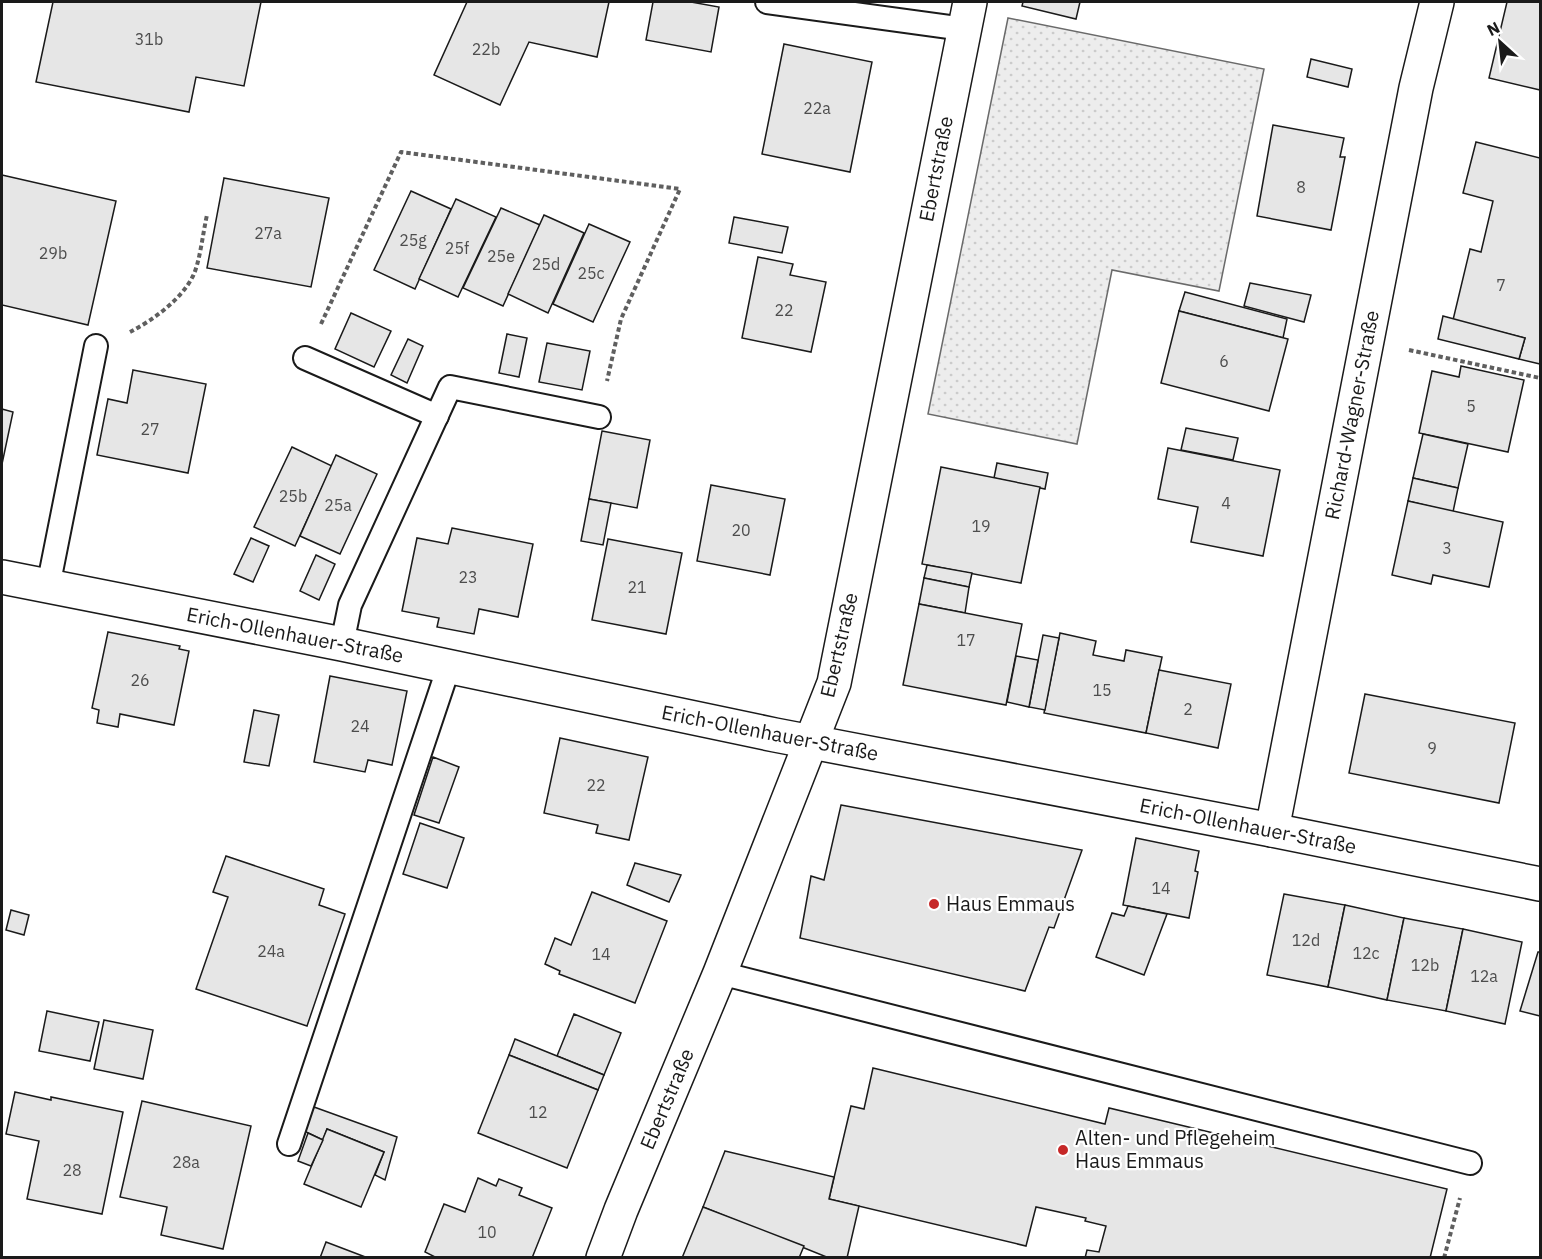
<svg xmlns="http://www.w3.org/2000/svg" width="1542" height="1259" font-family="'IBM Plex Sans',sans-serif">
<defs>
<pattern id="grass-dots" width="8" height="8" patternUnits="userSpaceOnUse" patternTransform="scale(1.5)"><rect width="8" height="8" fill="#ededed"/><path d="M2 2h.1M6 6h.1" fill="none" stroke="#cbcbcb" stroke-width="1.8" stroke-linecap="round"/></pattern>
</defs>
<rect width="100%" height="100%" fill="#fff"/>
<!-- grass -->
<path fill="url(#grass-dots)" stroke="#6a6a6a" stroke-width="1.5" d="M1008,18L1264,69L1219,291L1112,270L1077,444L928,414Z"/>
<!-- building -->
<g fill="#e6e6e6" stroke="#1a1a1a" stroke-width="1.5">
<path d="M53,2H261L244,86L196,77L189,112L36,82Z"/>
<path d="M467,2H609L597,57L529,42L500,105L434,75Z"/>
<path d="M653,2H691L719,7L711,52L646,40Z"/>
<path d="M1023,2H1080L1076,19L1022,6Z"/>
<path d="M1507,2H1540V90L1489,78Z"/>
<path d="M784,44L872,62L850,172L762,154Z"/>
<path d="M1311,59L1352,69L1348,87L1307,77Z"/>
<path d="M1273,125L1344,138L1340,157H1345L1331,230L1257,216Z"/>
<path d="M1476,142L1540,158V364L1519,359L1525,338L1453,320L1470,249L1481,252L1493,201L1463,193Z"/>
<path d="M2,175L116,201L88,325L2,305Z"/>
<path d="M224,178L329,198L311,287L207,268Z"/>
<path d="M411,191L451,209L415,289L374,270Z"/>
<path d="M456,199L496,217L458,297L419,279Z"/>
<path d="M501,208L540,225L503,306L463,288Z"/>
<path d="M544,215L584,233L548,313L508,294Z"/>
<path d="M734,217L788,227L782,253L729,243Z"/>
<path d="M589,224L630,242L593,322L553,304Z"/>
<path d="M758,257L793,264L790,275L826,282L811,352L742,338Z"/>
<path d="M1250,283L1311,295L1304,322L1244,306Z"/>
<path d="M1185,292L1287,319L1283,338L1179,311Z"/>
<path d="M1179,311L1288,339L1269,411L1161,383Z"/>
<path d="M351,313L391,331L374,367L335,349Z"/>
<path d="M1443,316L1525,338L1519,359L1438,339Z"/>
<path d="M507,334L527,338L519,377L499,373Z"/>
<path d="M408,339L423,346L407,383L391,375Z"/>
<path d="M547,343L590,351L582,390L539,382Z"/>
<path d="M1461,366L1524,380L1508,452L1419,433L1432,371L1459,377Z"/>
<path d="M133,370L206,384L188,473L97,455L108,399L127,403Z"/>
<path d="M2,409L13,412L2,464Z"/>
<path d="M1186,428L1238,438L1233,460L1181,450Z"/>
<path d="M602,431L650,440L637,508L589,499Z"/>
<path d="M1423,434L1468,444L1458,488L1413,478Z"/>
<path d="M292,447L332,466L295,546L254,527Z"/>
<path d="M1168,448L1280,470L1263,556L1191,542L1198,507L1158,499Z"/>
<path d="M336,455L377,474L340,554L300,536Z"/>
<path d="M997,463L1048,473L1045,489L994,478Z"/>
<path d="M941,467L1040,487L1021,583L922,564Z"/>
<path d="M1413,478L1458,488L1453,512L1408,501Z"/>
<path d="M711,485L785,499L770,575L697,561Z"/>
<path d="M589,499L611,503L603,545L581,541Z"/>
<path d="M1408,501L1503,522L1489,587L1433,575L1431,584L1392,575Z"/>
<path d="M452,528L533,544L518,617L479,609L474,634L437,627L439,618L402,611L417,538L448,544Z"/>
<path d="M251,538L269,546L253,582L234,574Z"/>
<path d="M608,539L682,553L666,634L592,620Z"/>
<path d="M316,555L335,564L319,600L300,591Z"/>
<path d="M927,565L972,573L969,587L924,578Z"/>
<path d="M924,578L969,587L965,613L919,604Z"/>
<path d="M919,604L1022,624L1006,705L903,685Z"/>
<path d="M108,632L180,646L179,649L189,651L174,725L120,714L118,727L97,723L99,710L92,708Z"/>
<path d="M1060,633L1096,641L1093,655L1124,661L1126,650L1162,657L1146,733L1044,713Z"/>
<path d="M1043,635L1059,638L1045,710L1029,707Z"/>
<path d="M1016,656L1038,660L1029,707L1007,702Z"/>
<path d="M1159,670L1231,684L1218,748L1146,733Z"/>
<path d="M330,676L407,691L392,765L368,760L365,772L314,762Z"/>
<path d="M1365,694L1515,723L1499,803L1349,773Z"/>
<path d="M254,710L279,715L269,766L244,762Z"/>
<path d="M560,738L648,757L629,840L596,833L598,825L544,813Z"/>
<path d="M433,757L459,767L439,823L414,815Z"/>
<path d="M841,805L1082,850L1054,928L1049,927L1025,991L800,938L811,876L824,880Z"/>
<path d="M420,823L464,838L447,888L403,874Z"/>
<path d="M1136,838L1199,851L1195,871L1198,872L1189,918L1123,905Z"/>
<path d="M226,856L324,889L319,905L345,914L307,1026L196,989L228,897L213,892Z"/>
<path d="M635,863L681,875L669,902L627,885Z"/>
<path d="M592,892L667,921L635,1003L559,974L560,971L545,964L555,938L571,945Z"/>
<path d="M1284,894L1345,905L1328,987L1267,975Z"/>
<path d="M1345,905L1404,918L1387,1000L1328,987Z"/>
<path d="M1128,906L1167,914L1144,975L1096,957L1112,913L1124,916Z"/>
<path d="M11,910L29,915L24,935L6,930Z"/>
<path d="M1404,918L1463,929L1446,1011L1387,1000Z"/>
<path d="M1463,929L1522,942L1505,1024L1446,1011Z"/>
<path d="M1538,952H1540V1016L1520,1011Z"/>
<path d="M47,1011L99,1022L90,1061L39,1051Z"/>
<path d="M574,1014L621,1033L604,1075L557,1056Z"/>
<path d="M104,1020L153,1030L143,1079L94,1069Z"/>
<path d="M515,1039L604,1075L598,1090L509,1055Z"/>
<path d="M509,1055L598,1090L567,1168L478,1133Z"/>
<path d="M873,1068L1105,1124L1109,1108L1447,1189L1430,1258H1085L1087,1250L1099,1252L1106,1226L1085,1221L1086,1218L1036,1207L1026,1246L829,1199L851,1106L864,1109Z"/>
<path d="M15,1092L51,1100V1097L123,1112L102,1214L27,1199L39,1141L6,1134Z"/>
<path d="M142,1101L251,1126L223,1249L161,1235L167,1207L120,1197Z"/>
<path d="M314,1107L397,1137L385,1180L375,1175L384,1152L327,1129L323,1140L304,1131Z"/>
<path d="M327,1129L384,1152L361,1207L304,1184Z"/>
<path d="M308,1133L323,1140L311,1166L298,1161Z"/>
<path d="M725,1151L834,1177L829,1199L859,1206L847,1258H829L703,1207Z"/>
<path d="M478,1178L496,1186L499,1179L522,1188L519,1195L552,1208L532,1258H437L425,1252L444,1204L465,1212Z"/>
<path d="M703,1207L804,1246L799,1258H682Z"/>
<path d="M326,1242L368,1258H320Z"/>
</g>
<g fill="none" stroke-linecap="round" stroke-linejoin="round">
<!-- service casing -->
<g stroke="#1a1a1a" stroke-width="26">
<g id="service">
<path d="M767,2L964,29"/>
<path d="M305,358L437,416"/>
<path d="M48,587L96,346"/>
<path d="M342,644L350,605L450,387L599,417"/>
<path d="M720,973L1470,1163"/>
<path d="M289,1144L449,666"/>
</g>
</g>
<!-- minor casing -->
<g stroke="#1a1a1a" stroke-width="36">
<g id="minor">
<path d="M2,577L342,644L775,735L1272,830L1540,884"/>
<path d="M1272,830L1416,88L1437,2"/>
<path d="M603,1258L621,1210L720,973L834,683L970,2"/>
</g>
</g>
<!-- path -->
<g stroke="#5f5f5f" stroke-width="4" stroke-dasharray="4.5 3" stroke-linecap="butt">
<path d="M321,324L401,152L680,189L621,319L607,381"/>
<path d="M130,332C153,320 181,300 193,276C200,262 203,232 207,215"/>
<path d="M1409,350L1540,378"/>
<path d="M1444,1258L1460,1198"/>
</g>
<!-- service -->
<use href="#service" stroke="#fff" stroke-width="22"/>
<!-- minor -->
<use href="#minor" stroke="#fff" stroke-width="33"/>
</g>
<!-- markers -->
<g fill="#c62828" stroke="#fff" stroke-width="2">
<circle cx="934" cy="904" r="6"/>
<circle cx="1063" cy="1150" r="6"/>
</g>
<g text-anchor="middle" stroke-width="4.5" stroke-linejoin="round" paint-order="stroke">
<!-- number labels -->
<g font-size="16" fill="#4d4d4d">
<text x="149" y="45">31b</text>
<text x="486" y="55">22b</text>
<text x="817" y="114">22a</text>
<text x="1301" y="193">8</text>
<text x="268" y="239">27a</text>
<text x="413" y="246">25g</text>
<text x="457" y="254">25f</text>
<text x="53" y="259">29b</text>
<text x="501" y="262">25e</text>
<text x="546" y="270">25d</text>
<text x="591" y="279">25c</text>
<text x="1501" y="291">7</text>
<text x="784" y="316">22</text>
<text x="1224" y="367">6</text>
<text x="1471" y="412">5</text>
<text x="150" y="435">27</text>
<text x="293" y="502">25b</text>
<text x="1226" y="509">4</text>
<text x="338" y="511">25a</text>
<text x="981" y="532">19</text>
<text x="741" y="536">20</text>
<text x="1447" y="554">3</text>
<text x="468" y="583">23</text>
<text x="637" y="593">21</text>
<text x="966" y="646">17</text>
<text x="140" y="686">26</text>
<text x="1102" y="696">15</text>
<text x="1188" y="715">2</text>
<text x="360" y="732">24</text>
<text x="1432" y="754">9</text>
<text x="596" y="791">22</text>
<text x="1161" y="894">14</text>
<text x="1306" y="946">12d</text>
<text x="271" y="957">24a</text>
<text x="1366" y="959">12c</text>
<text x="601" y="960">14</text>
<text x="1425" y="971">12b</text>
<text x="1484" y="982">12a</text>
<text x="538" y="1118">12</text>
<text x="186" y="1168">28a</text>
<text x="72" y="1176">28</text>
<text x="487" y="1238">10</text>
</g>
<!-- street labels -->
<g font-size="20" fill="#1a1a1a" stroke="#fff">
<text transform="translate(936 169) rotate(-79)" y="7">Ebertstraße</text>
<text transform="translate(1352 415) rotate(-79)" y="7">Richard-Wagner-Straße</text>
<text transform="translate(295 635) rotate(11)" y="7">Erich-Ollenhauer-Straße</text>
<text transform="translate(839 645) rotate(-77)" y="7">Ebertstraße</text>
<text transform="translate(770 733) rotate(11)" y="7">Erich-Ollenhauer-Straße</text>
<text transform="translate(1248 826) rotate(11)" y="7">Erich-Ollenhauer-Straße</text>
<text transform="translate(667 1099) rotate(-67)" y="7">Ebertstraße</text>
</g>
<!-- poi labels -->
<g font-size="20" fill="#1a1a1a" stroke="#fff" text-anchor="start">
<text x="946" y="911">Haus Emmaus</text>
<text x="1075" y="1145">Alten- und Pflegeheim<tspan x="1075" dy="23">Haus Emmaus</tspan></text>
</g>
</g>
<!-- border -->
<rect width="1542" height="1259" fill="none" stroke="#1a1a1a" stroke-width="6"/>
<!-- north arrow -->
<g transform="translate(1500 42) rotate(333)" stroke="#ffffff" stroke-width="4.5" paint-order="stroke">
<path d="M0-4.5L10 22L0 15L-10 22Z" fill="#1a1a1a"/>
<text y="-9" font-size="16" font-weight="bold" text-anchor="middle" fill="#1a1a1a">N</text>
</g>
</svg>
